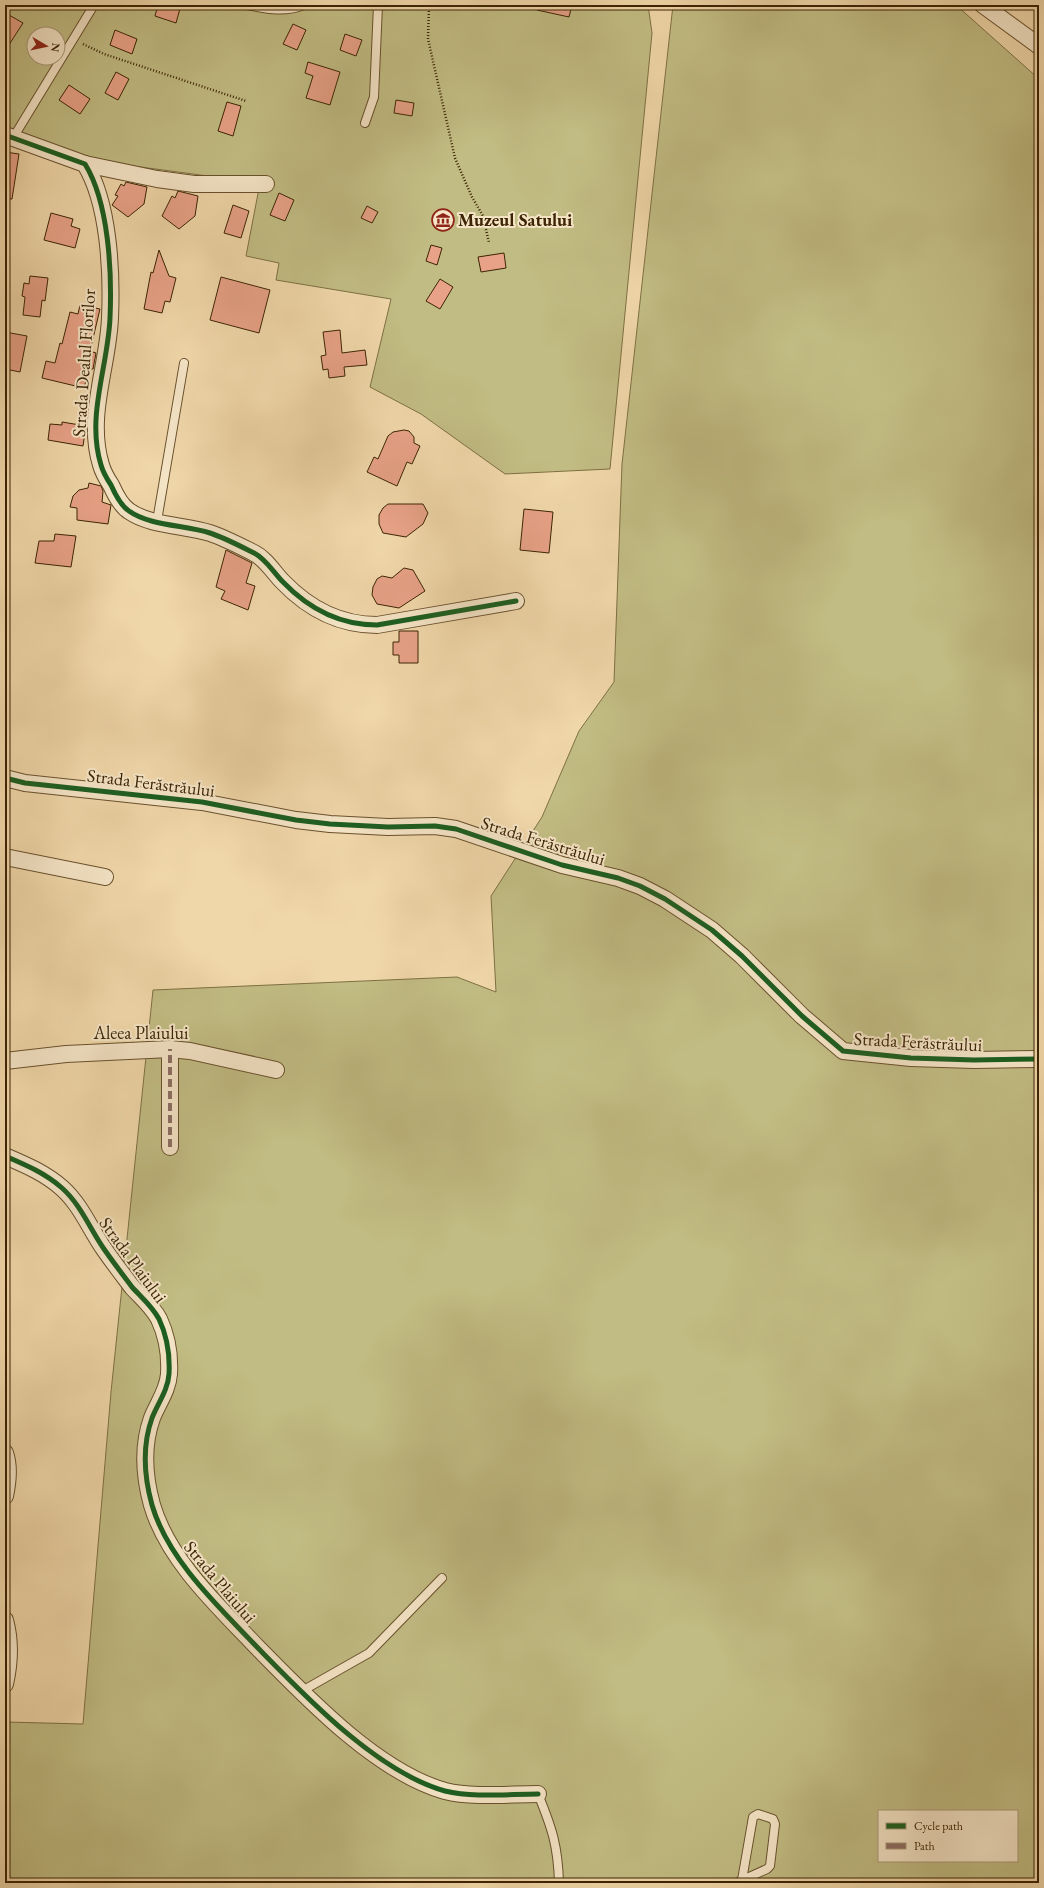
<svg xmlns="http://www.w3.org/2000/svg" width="1044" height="1888" font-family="'EB Garamond',serif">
<rect width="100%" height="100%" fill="#f0d7a9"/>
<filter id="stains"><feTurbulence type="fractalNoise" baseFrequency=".005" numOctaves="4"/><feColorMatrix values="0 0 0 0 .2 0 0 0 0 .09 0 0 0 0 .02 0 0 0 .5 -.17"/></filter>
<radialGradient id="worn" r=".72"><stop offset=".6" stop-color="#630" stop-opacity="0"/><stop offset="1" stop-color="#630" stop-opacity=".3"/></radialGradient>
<!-- green -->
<g fill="#c1bc83" stroke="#7e7044" fill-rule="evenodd">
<path d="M5,5H648L652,33L610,469L505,474L421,414L370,387L391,299L276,280L279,263L246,256L260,183L88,160L5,128ZM34,34H58V58H34Z"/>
<path d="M673,5H956L1039,79V1883H5V1722L83,1724L111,1392L153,990L457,977L496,992L491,896L542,817L579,731L614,682L622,464ZM879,1811H1017V1861H879Z"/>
</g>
<!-- building -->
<g fill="#e8a287" stroke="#3c2404">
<path d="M158,5H181L176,23L155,16Z"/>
<path d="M537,5H572L569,17L537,10Z"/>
<path d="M9,15L23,23L5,51V21Z"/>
<path d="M293,24L306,30L297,50L283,44Z"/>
<path d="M115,30L137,39L132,54L110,45Z"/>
<path d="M345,34L362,40L356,56L340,50Z"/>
<path d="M308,62L340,72L330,105L306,98L313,76L305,73Z"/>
<path d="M116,72L129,79L118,100L105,93Z"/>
<path d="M69,85L90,99L80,114L59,100Z"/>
<path d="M396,100L414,103L412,116L394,113Z"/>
<path d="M227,102L241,106L233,136L218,131Z"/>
<path d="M5,152L19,154L12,199H5Z"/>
<path d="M126,182L147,187L144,204L128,217L112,205L118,196L115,195L121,184L124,186Z"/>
<path d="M178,191L198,196L195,216L179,229L162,216L172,196L175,198Z"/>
<path d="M279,193L294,200L285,221L270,215Z"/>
<path d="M233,205L249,211L241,238L224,233Z"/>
<path d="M367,206L378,212L372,223L361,218Z"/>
<path d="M51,213L73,219L71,226L80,229L75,248L44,240Z"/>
<path d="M431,245L442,248L437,265L426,261Z"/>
<path d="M159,250L169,276L176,278L170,302L165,301L162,313L144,309L151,272L153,273Z"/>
<path d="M504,253L506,268L481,272L478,257Z"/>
<path d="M30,276L48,278L45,301L42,300L40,317L23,315L25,297L22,296L24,283L29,284Z"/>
<path d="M221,277L270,290L259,333L210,320Z"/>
<path d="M440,279L453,287L440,309L426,301Z"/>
<path d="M80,305L100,309L90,351L96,353L93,369H89L84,388L42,378L46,361L55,363L60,343L62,344L70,312L78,314Z"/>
<path d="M340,330L342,353L365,350L367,365L344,367L345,376L329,378L328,369L323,370L321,356L326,355L323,332Z"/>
<path d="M5,332L27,336L20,372L5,369Z"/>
<path d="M62,422L86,426L83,446L48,440L50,424L62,425Z"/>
<path d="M404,430L409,431L414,437V443L420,446L412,464L407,462L397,486L367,472L374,457L378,459L388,436L393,432Z"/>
<path d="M89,483L101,486L103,491L102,502L111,505L108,524L77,520V508L70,507L73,496L79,490L88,488Z"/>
<path d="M388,504H423L428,513L423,524L406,537L383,533L379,524V515L383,508Z"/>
<path d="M524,509L553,512L549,553L520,550Z"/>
<path d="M55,534L76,536L71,567L35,563L39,541H54Z"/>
<path d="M226,550L252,563L246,583L255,586L248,610L221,599L225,591L216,587Z"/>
<path d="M404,568L413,570L425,591L399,608L377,604L372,595L373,587L377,579L382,576L392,578Z"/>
<path d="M399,631H418V663H399V655H393V642H399Z"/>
</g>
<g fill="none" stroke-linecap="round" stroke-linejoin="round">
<!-- lane casing -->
<g stroke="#69512d" stroke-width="10">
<g id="lane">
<path d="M247,5C267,9 285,13 304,5"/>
<path d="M365,123L374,97L378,5"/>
<path d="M13,138L94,5"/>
<path d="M157,521L184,363"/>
<path d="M302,1691L369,1653L442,1578"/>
<path d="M538,1794C552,1828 558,1846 559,1883"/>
<path d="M736,1883L767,1869L770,1866L775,1824L773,1819L758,1814L753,1817L742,1880"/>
</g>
</g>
<!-- street casing -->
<g stroke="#69512d" stroke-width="18">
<g id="street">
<path d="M983,5L1039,46"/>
<path d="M5,135L85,164C109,203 112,272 110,318C108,367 86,416 101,465C103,472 107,479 111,485C115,494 121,506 129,511C150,526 185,525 210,533C225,538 240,546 254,553C266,559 274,573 283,582C309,609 340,625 377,625L516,601"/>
<path d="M85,164L157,179L194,184H266"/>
<path d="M5,778L25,783L202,802L296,820L330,824L388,827L435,826L456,829L562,865L618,878L640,886L665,899L712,930L742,956L802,1016L843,1051L911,1058L974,1060L1039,1059"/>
<path d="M5,857L105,877"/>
<path d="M5,1061L66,1054L170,1049L190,1051L276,1070"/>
<path d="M170,1147V1049"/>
<path d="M5,1156C26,1165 45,1173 62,1188C81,1205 90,1229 104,1249C113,1262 123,1275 132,1287C142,1298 152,1306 159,1319C167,1336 170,1356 169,1374C168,1390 158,1403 152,1418C142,1446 144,1476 152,1505C168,1560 219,1607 257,1647C305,1696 377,1772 445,1791C473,1798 509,1794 538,1794"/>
<path d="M5,1453C10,1467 8,1482 5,1496"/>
<path d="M5,1620C11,1642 10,1662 5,1684"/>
</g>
</g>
<!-- path -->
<g stroke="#3c2404" stroke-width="2.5" stroke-dasharray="1 2" stroke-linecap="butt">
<path d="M429,5L428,39L455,158L472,197L483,216L489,243"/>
<path d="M83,44L104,54L246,101"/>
</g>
<!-- lane -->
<use href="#lane" stroke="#f5e5c7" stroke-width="8"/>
<!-- street -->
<use href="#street" stroke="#f5e5c7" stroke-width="16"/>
<!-- quiet -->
<path stroke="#8d6e63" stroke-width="4" stroke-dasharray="8 4" stroke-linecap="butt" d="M170,1147V1049"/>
<!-- cycleway casing -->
<g stroke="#f5e5c7" stroke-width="8">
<g id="cycleway">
<path d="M5,135L85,164C109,203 112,272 110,318C108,367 86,416 101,465C103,472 107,479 111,485C115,494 121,506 129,511C150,526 185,525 210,533C225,538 240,546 254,553C266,559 274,573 283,582C309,609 340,625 377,625L516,601"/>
<path d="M5,778L25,783L202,802L296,820L330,824L388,827L435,826L456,829L562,865L618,878L640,886L665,899L712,930L742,956L802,1016L843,1051L911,1058L974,1060L1039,1059"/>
<path d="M5,1156C26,1165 45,1173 62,1188C81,1205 90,1229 104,1249C113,1262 123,1275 132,1287C142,1298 152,1306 159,1319C167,1336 170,1356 169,1374C168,1390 158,1403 152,1418C142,1446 144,1476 152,1505C168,1560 219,1607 257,1647C305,1696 377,1772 445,1791C473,1798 509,1794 538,1794"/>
</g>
</g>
<!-- cycleway -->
<use href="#cycleway" stroke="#1b5e20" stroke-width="5"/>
</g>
<!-- icons -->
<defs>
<g id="museum-ring" transform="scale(1.15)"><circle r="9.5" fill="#f5e5c7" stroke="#8f2418" stroke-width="1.5"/><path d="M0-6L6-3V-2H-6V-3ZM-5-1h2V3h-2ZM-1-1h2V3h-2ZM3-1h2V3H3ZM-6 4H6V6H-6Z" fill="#8f2418"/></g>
</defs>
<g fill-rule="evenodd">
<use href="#museum-ring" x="443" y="220"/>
</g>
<g text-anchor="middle" stroke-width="4" stroke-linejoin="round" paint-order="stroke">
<!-- poi labels -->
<g font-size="18" font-weight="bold" fill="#3c2404" stroke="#f5e5c7" text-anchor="start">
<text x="458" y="226">Muzeul Satului</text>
</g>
<!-- street labels -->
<g font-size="18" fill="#3c2404" stroke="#f5e5c7">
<text transform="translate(84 363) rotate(-86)" y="6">Strada Dealul Florilor</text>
<text transform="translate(151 783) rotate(7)" y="6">Strada Ferăstrăului</text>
<text transform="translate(543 841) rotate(17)" y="6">Strada Ferăstrăului</text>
<text x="141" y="1039">Aleea Plaiului</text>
<text transform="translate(918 1042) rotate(3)" y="6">Strada Ferăstrăului</text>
<text transform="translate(133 1260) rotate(54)" y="6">Strada Plaiului</text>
<text transform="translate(220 1582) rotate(50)" y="6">Strada Plaiului</text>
</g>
</g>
<!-- margin -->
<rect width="1044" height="1888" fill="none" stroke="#f0d7a9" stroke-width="20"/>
<rect x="6" y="6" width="1032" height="1876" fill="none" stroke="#3c2404" stroke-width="2"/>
<rect x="10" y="10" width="1024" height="1868" fill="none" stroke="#3c2404"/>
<!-- legend -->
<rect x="878" y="1810" width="140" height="52" fill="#f5e5c7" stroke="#ab9879"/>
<rect x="886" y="1823" width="20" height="6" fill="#1b5e20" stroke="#ab9879"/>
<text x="914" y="1830" font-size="12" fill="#3c2404">Cycle path</text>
<rect x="886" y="1843" width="20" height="6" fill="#8d6e63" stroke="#ab9879"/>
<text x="914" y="1850" font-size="12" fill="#3c2404">Path</text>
<!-- north arrow -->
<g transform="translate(46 46) rotate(99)"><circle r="19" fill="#f5e5c7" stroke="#ab9879"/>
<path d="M0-3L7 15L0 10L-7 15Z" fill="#8f2418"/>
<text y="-6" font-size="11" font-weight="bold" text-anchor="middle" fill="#3c2404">N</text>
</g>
<rect width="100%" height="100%" filter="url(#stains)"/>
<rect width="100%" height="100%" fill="url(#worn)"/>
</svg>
